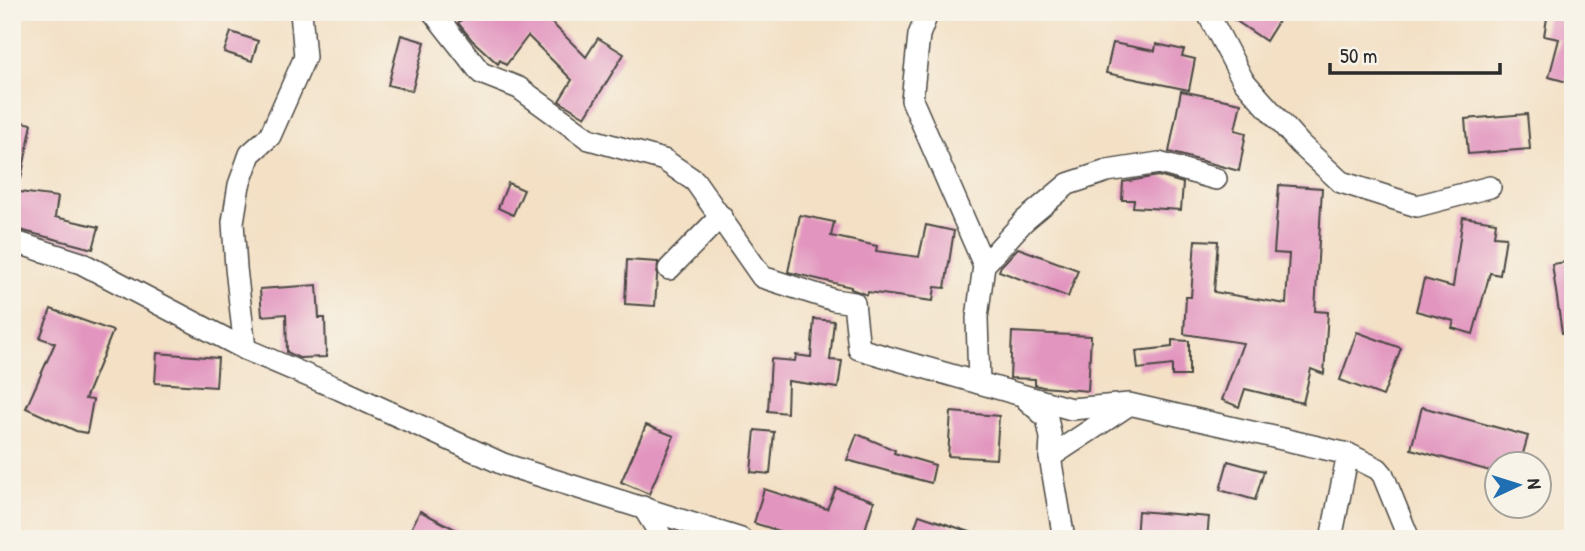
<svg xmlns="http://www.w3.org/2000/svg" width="1585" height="551" font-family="'Patrick Hand',sans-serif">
<rect width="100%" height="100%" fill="#f7f3e8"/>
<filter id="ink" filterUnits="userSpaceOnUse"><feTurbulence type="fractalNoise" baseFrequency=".0143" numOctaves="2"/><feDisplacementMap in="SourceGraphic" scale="14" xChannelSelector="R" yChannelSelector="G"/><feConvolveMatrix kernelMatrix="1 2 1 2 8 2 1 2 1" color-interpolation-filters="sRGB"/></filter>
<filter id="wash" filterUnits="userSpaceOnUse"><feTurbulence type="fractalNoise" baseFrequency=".00686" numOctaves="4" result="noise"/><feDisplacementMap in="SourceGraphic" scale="28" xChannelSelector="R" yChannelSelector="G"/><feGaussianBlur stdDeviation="1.57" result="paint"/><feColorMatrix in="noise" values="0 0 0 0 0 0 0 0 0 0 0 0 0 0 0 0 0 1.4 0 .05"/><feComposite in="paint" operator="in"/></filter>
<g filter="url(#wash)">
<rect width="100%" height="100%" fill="#f3e0c5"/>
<g id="blocks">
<!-- building -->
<g fill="#e295bf">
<path d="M469,12H541L586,57L598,38L624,54L585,117L559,101L572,80L528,36L506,65L500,60L498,64L472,40L458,23Z"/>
<path d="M1223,12H1284L1266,41Z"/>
<path d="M1548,12H1573V62L1567,82L1549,77L1559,39L1544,36Z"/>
<path d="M231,32L258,41L252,61L224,52Z"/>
<path d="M401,35L425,42L412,91L388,85Z"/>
<path d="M1113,43L1155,51L1156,44L1184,50L1182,56L1195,59L1189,90L1106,73Z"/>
<path d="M1181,91L1241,103L1235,130L1246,133L1239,171L1169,152Z"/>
<path d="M1527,114L1530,149L1468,154L1465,119Z"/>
<path d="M12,120L32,124L21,179L12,178Z"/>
<path d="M1158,176L1183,183L1181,210L1133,207L1134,200H1122L1123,182Z"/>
<path d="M508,183L524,190L513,215L498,208Z"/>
<path d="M1279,185L1322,188L1315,311L1328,312L1324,374L1311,369L1303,403L1245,389L1239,407L1222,400L1243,343L1184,334L1186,297H1191L1195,240L1218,241L1214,292L1286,304L1289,254L1274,253Z"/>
<path d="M12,191L58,197L55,217L99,227L93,249L12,228Z"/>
<path d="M800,215L834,222L831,236L877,246L876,251L919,257L926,225L954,231L945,288L935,287L933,301L868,292L867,295L851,289V287L788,272Z"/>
<path d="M1463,217L1496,222L1494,236L1506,237L1500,275L1490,273L1473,334L1452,328L1454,321L1416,311L1424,279L1453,287Z"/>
<path d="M1018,248L1078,270L1068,297L999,271L1001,266Z"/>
<path d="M627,260L658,262L655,306L625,304Z"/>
<path d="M1573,261V332L1562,333L1552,264Z"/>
<path d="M317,285L319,318H325L326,357L299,358L287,352L286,314L262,316L260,289Z"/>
<path d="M51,309L113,331L85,399L93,400L87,433L76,431L26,408L55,343L40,338Z"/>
<path d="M814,319L834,321L830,360L842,361L838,388L788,381L787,413L768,411L771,359L795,361L796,355L811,357Z"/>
<path d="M1012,332L1091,336L1088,391L1043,387L1035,385V379L1010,378Z"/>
<path d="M1357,332L1401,348L1383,396L1340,380Z"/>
<path d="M1172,340L1189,341V376H1172V365L1138,369L1136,351L1172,347Z"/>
<path d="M157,353L218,358L216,387L155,383Z"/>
<path d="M1422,407L1528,436L1520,464H1497V473L1411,449Z"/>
<path d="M951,412L999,416L996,459L948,456Z"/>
<path d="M646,425L674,436L649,494L621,482Z"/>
<path d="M755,430L774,432L770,474L751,472Z"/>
<path d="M857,434L895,450L894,453L935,465L931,483L847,460Z"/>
<path d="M1228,461L1264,471L1255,500L1220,490Z"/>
<path d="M836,488L874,501L862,539H804L754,523L764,489L827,509Z"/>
<path d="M420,511L474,539H406Z"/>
<path d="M1138,511L1209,517L1207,539H1136Z"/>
<path d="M919,515L979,535L978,539H911Z"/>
</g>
</g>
</g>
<g filter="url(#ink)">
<use href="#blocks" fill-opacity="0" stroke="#494642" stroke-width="2"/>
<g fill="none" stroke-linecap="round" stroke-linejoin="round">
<!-- minor casing -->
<g stroke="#494642" stroke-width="24">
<g id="minor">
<path d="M433,12L481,73L519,88L589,139L664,160L695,181L762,277L834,300L854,303L859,349L1071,409L1129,404L1348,454L1378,469L1383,475L1409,539"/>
<path d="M928,12L919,35L912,100L984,265"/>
<path d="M1207,12L1243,80L1300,144L1341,182L1417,206L1490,187"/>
<path d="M12,241L81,263L245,349L339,389L503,464L741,539"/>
<path d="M669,269L721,216"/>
<path d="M245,349L236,268L233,222L239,185L250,154L270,136L305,57L301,12"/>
<path d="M979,383L977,318L984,265L1024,221L1068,184L1107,171L1159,163L1216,179"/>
<path d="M1027,400L1047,418L1051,438L1050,457L1064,539"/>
<path d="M1050,457L1127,406"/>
<path d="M643,507L663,539"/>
<path d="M1331,539L1348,454"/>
</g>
</g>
<!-- minor -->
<use href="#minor" stroke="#fff" stroke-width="21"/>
</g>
</g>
<!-- margin -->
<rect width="1585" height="551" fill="none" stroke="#f7f3e8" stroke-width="42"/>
<!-- north arrow -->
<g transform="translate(1518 485) rotate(86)"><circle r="33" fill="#f7f3e8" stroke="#a5a39c" stroke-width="2"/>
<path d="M0-5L12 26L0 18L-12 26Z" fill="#1f6fb2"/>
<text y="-10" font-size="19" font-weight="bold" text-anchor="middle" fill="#2b2b2b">N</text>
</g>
<!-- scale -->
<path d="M1330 63v10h170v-10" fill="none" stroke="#2b2b2b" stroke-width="3.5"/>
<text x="1340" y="63" font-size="21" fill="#2b2b2b" stroke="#f7f3e8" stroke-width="5" paint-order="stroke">50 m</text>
</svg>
